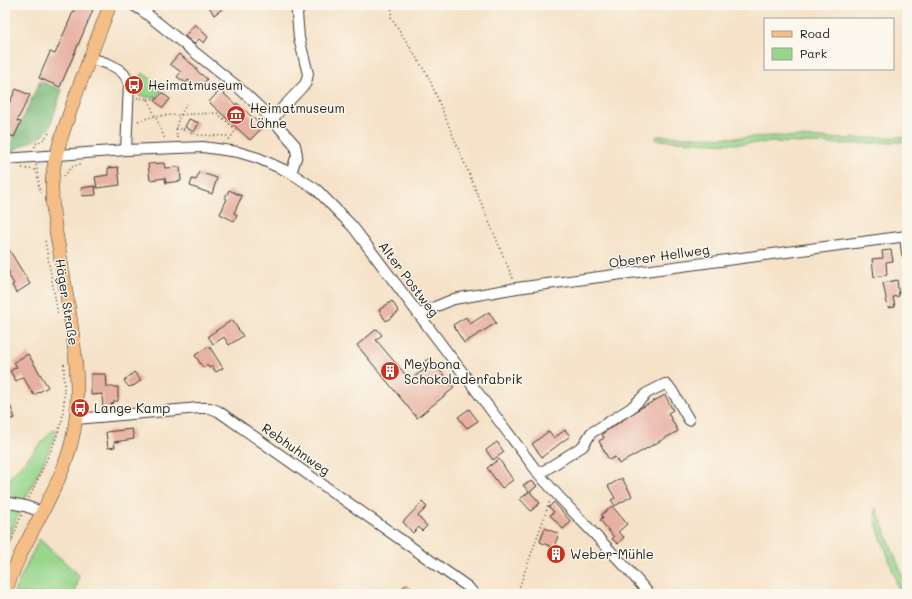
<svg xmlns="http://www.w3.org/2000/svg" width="912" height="599" font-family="Mali,sans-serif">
<rect width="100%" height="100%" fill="#fbf7ec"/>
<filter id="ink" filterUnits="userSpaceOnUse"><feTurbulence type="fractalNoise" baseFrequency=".025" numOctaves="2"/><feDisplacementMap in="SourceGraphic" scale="8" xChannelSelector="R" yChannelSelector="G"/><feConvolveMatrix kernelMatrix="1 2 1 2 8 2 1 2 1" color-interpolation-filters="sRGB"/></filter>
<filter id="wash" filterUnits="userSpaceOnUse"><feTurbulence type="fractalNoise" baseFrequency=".012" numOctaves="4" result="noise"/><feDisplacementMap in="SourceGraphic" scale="16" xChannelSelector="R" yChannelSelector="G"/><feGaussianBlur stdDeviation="0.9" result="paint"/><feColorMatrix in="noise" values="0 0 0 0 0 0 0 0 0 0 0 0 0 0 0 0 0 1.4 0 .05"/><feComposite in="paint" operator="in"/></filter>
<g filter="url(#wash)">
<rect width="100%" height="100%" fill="#f5e2c8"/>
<!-- green -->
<g fill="#97d68c" stroke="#5a7954">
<path d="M142,73L164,87L155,98L139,96Z"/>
<path d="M657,136L736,138L774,136L842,139L900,137H903L904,139L902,142L843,144L775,142L738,144L657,140L655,138Z"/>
<path d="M57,429L51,446L20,510L5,547V483L52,431Z"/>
<path d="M876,508L904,580L907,587V594H901C896,582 893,571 889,559C885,545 872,522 876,508Z"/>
<path d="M39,539L79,575L75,594H13Z"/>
</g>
<!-- forest -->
<path fill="#79b778" stroke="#4a6a4a" d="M40,81L62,90L50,127L43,136L6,154Z"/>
<g id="blocks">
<!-- building -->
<g fill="#e7b0a2">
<path d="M76,5H80L93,10L60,87L39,78L50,52L55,54Z"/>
<path d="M208,5H228L214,15Z"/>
<path d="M195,24L208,37L204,43L199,39L194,44L185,36Z"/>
<path d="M179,54L197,68L196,70L207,79L199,88L188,80L186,83L177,77L181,72L170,64Z"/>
<path d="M16,89L30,95L17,121L21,122L14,137L5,133V112Z"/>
<path d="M220,90L236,105L237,103L263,127L250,140L209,102Z"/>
<path d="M162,93L170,99L163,108L155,101Z"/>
<path d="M189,119L199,123L194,132L185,127Z"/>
<path d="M164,163L165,168L180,167L181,181L166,183L165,178L150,180L148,164Z"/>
<path d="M118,167L120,185L97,188L95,177L108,175V168Z"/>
<path d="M199,172L217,178L212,194L190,186L192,179L196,180Z"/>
<path d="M95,186L96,195L82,196L81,188Z"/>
<path d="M229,190L242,196L234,213L237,215L234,221L220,214L227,199L225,198Z"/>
<path d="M5,243L30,284L16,293L12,285L14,284L8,274L10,273L5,266Z"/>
<path d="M891,250L893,261L886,262L887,275L874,277L872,259L883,258L882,251Z"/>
<path d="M897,280L899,296L893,297L895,307L888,308L883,283Z"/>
<path d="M392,301L399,312L386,321L379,310Z"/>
<path d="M489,312L496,323L464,343L453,325L466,317L470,324Z"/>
<path d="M232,320L243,336L229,345L224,337L213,344L208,336Z"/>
<path d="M377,329L382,335L376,340L410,380L425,369L422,364L430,358L454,388L417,418L357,345Z"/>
<path d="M209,346L223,368L216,372L212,366L209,368L207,365L203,368L195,355Z"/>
<path d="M28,354L48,387L34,395L23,377L16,381L10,371L17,367L14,362Z"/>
<path d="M134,372L141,380L135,385L129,387L124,381Z"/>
<path d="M91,374H106L107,387H118V401H114V403L111,404V409L103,410L102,394L91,395Z"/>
<path d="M665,395L673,410L668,413L678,431L619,464L615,457L609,460L599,441L604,438L602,434L639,409Z"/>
<path d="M10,405L15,418L5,421V407Z"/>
<path d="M469,409L478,421L467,428L458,417Z"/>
<path d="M132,429L134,439L114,442L115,447L108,448L106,432Z"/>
<path d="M565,430L570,436L542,457L532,444L549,431L554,438Z"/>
<path d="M497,442L504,452L493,460L486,450Z"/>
<path d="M499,459L513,480L502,488L487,468Z"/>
<path d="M622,478L632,496L615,506L611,500L615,498L608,486Z"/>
<path d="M532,481L537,486L530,492L540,503L531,511L520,499L529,492L523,485Z"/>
<path d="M422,502L427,507L418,516L427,526L422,531L419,527L413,533L403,522Z"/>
<path d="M554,502L571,522L563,529L550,515L554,512L549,507Z"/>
<path d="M612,506L627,524L618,532L624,537L618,544L612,539L614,537L600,520L603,517L601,515Z"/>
<path d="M545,528L559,534L554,546L561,553L560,557L557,560L553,559L550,556L552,547L540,542Z"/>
<path d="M407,584L416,594H395Z"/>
</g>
</g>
</g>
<g filter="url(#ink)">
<use href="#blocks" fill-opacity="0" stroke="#3d3a36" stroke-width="1"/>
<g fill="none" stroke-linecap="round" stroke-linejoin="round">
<!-- minor casing -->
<g stroke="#3d3a36" stroke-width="12">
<g id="minor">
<path d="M133,5L143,11L238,87L272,119L295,145L297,155L291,173"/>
<path d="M143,11L151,5"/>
<path d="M89,58C104,62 125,67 129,84L126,150"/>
<path d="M272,119L306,83L308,74L299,38L297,13L301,5"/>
<path d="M5,159L126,150L203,147L238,152L258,158L291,173L317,190L353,227L539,474C574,516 615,552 649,594"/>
<path d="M905,236L907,253"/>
<path d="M419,315L430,309L454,299L517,288L907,236"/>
<path d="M76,419L199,408H210L218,411L468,587L474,594"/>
<path d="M539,474L583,446L591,433L631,408L647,393L665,384L671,389L689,420"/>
<path d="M5,502L25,506L42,512"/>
</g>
</g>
<!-- major casing -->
<g stroke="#3d3a36" stroke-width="14">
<path id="major" d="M5,594C23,533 70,482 76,417C81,363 67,301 59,248C55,229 52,210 52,190C51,162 63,133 72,106C84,72 97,39 110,5"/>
</g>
<!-- path -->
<g stroke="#3d3a36" stroke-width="1.5" stroke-dasharray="1 3" stroke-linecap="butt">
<path d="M392,5L391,17L428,76L513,279"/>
<path d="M137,98L148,99L165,139"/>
<path d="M148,99H155L158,95"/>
<path d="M138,121L155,116L217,113L236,130L228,141"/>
<path d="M176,128L183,130L184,127"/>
<path d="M183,130L198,135L226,136L229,137"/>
<path d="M177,138C175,122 179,117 187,104"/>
<path d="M35,147V144L44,139L51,131"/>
<path d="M36,165L40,193"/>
<path d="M22,168L36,170"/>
<path d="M64,176L72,167L83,163"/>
<path d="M45,241L58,314"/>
<path d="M29,498L53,446L62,421L64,401V361"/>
<path d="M5,557L22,514"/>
<path d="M517,594L550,501"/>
</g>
<!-- minor -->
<use href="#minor" stroke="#fff" stroke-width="10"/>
<!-- major -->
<use href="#major" stroke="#f6be87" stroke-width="13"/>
</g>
</g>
<!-- icons -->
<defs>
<g id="bus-disc" transform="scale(1)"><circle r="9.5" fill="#c8321e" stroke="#fbf7ec"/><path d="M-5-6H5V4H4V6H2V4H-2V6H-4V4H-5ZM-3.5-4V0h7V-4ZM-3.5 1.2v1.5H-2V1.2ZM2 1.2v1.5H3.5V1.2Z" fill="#fff"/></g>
<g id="museum-disc" transform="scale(1)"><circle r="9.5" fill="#c8321e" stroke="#fbf7ec"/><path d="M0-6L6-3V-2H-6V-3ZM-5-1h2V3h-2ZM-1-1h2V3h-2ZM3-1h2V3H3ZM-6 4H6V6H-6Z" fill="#fff"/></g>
<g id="building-disc" transform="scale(1)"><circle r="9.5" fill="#c8321e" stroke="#fbf7ec"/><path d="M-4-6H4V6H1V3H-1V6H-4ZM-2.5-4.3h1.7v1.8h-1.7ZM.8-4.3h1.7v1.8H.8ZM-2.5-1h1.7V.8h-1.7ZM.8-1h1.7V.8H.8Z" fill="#fff"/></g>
</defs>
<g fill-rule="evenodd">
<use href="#bus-disc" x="134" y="85"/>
<use href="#museum-disc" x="236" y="115"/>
<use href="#building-disc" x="390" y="371"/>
<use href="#bus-disc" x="80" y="408"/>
<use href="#building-disc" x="556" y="554"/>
</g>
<g text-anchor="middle" stroke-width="3" stroke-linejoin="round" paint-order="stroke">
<!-- poi labels -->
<g font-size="13" fill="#1c1c1c" stroke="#fbf7ec" text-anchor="start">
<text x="148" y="90">Heimatmuseum</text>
<text x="250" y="113">Heimatmuseum<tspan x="250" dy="15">Löhne</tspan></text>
<text x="404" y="369">Meybona<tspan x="404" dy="15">Schokoladenfabrik</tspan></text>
<text x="94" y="413">Lange Kamp</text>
<text x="570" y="559">Weber-Mühle</text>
</g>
<!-- street labels -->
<g font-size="13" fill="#1c1c1c" stroke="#fbf7ec">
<text transform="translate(659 256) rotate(-8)" y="5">Oberer Hellweg</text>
<text transform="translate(409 279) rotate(53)" y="5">Alter Postweg</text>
<text transform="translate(67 302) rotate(81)" y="5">Häger Straße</text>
<text transform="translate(296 449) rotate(35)" y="5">Rebhuhnweg</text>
</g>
</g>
<!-- margin -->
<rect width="912" height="599" fill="none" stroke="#fbf7ec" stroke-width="20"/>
<!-- legend -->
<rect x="764" y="18" width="130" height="52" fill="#fbf7ec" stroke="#a29f99"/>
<rect x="772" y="31" width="20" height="6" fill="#f6be87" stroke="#a29f99"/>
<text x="800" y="38" font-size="12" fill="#1c1c1c">Road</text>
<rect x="772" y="48" width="20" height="12" fill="#97d68c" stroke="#a29f99"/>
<text x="800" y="58" font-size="12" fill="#1c1c1c">Park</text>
</svg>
